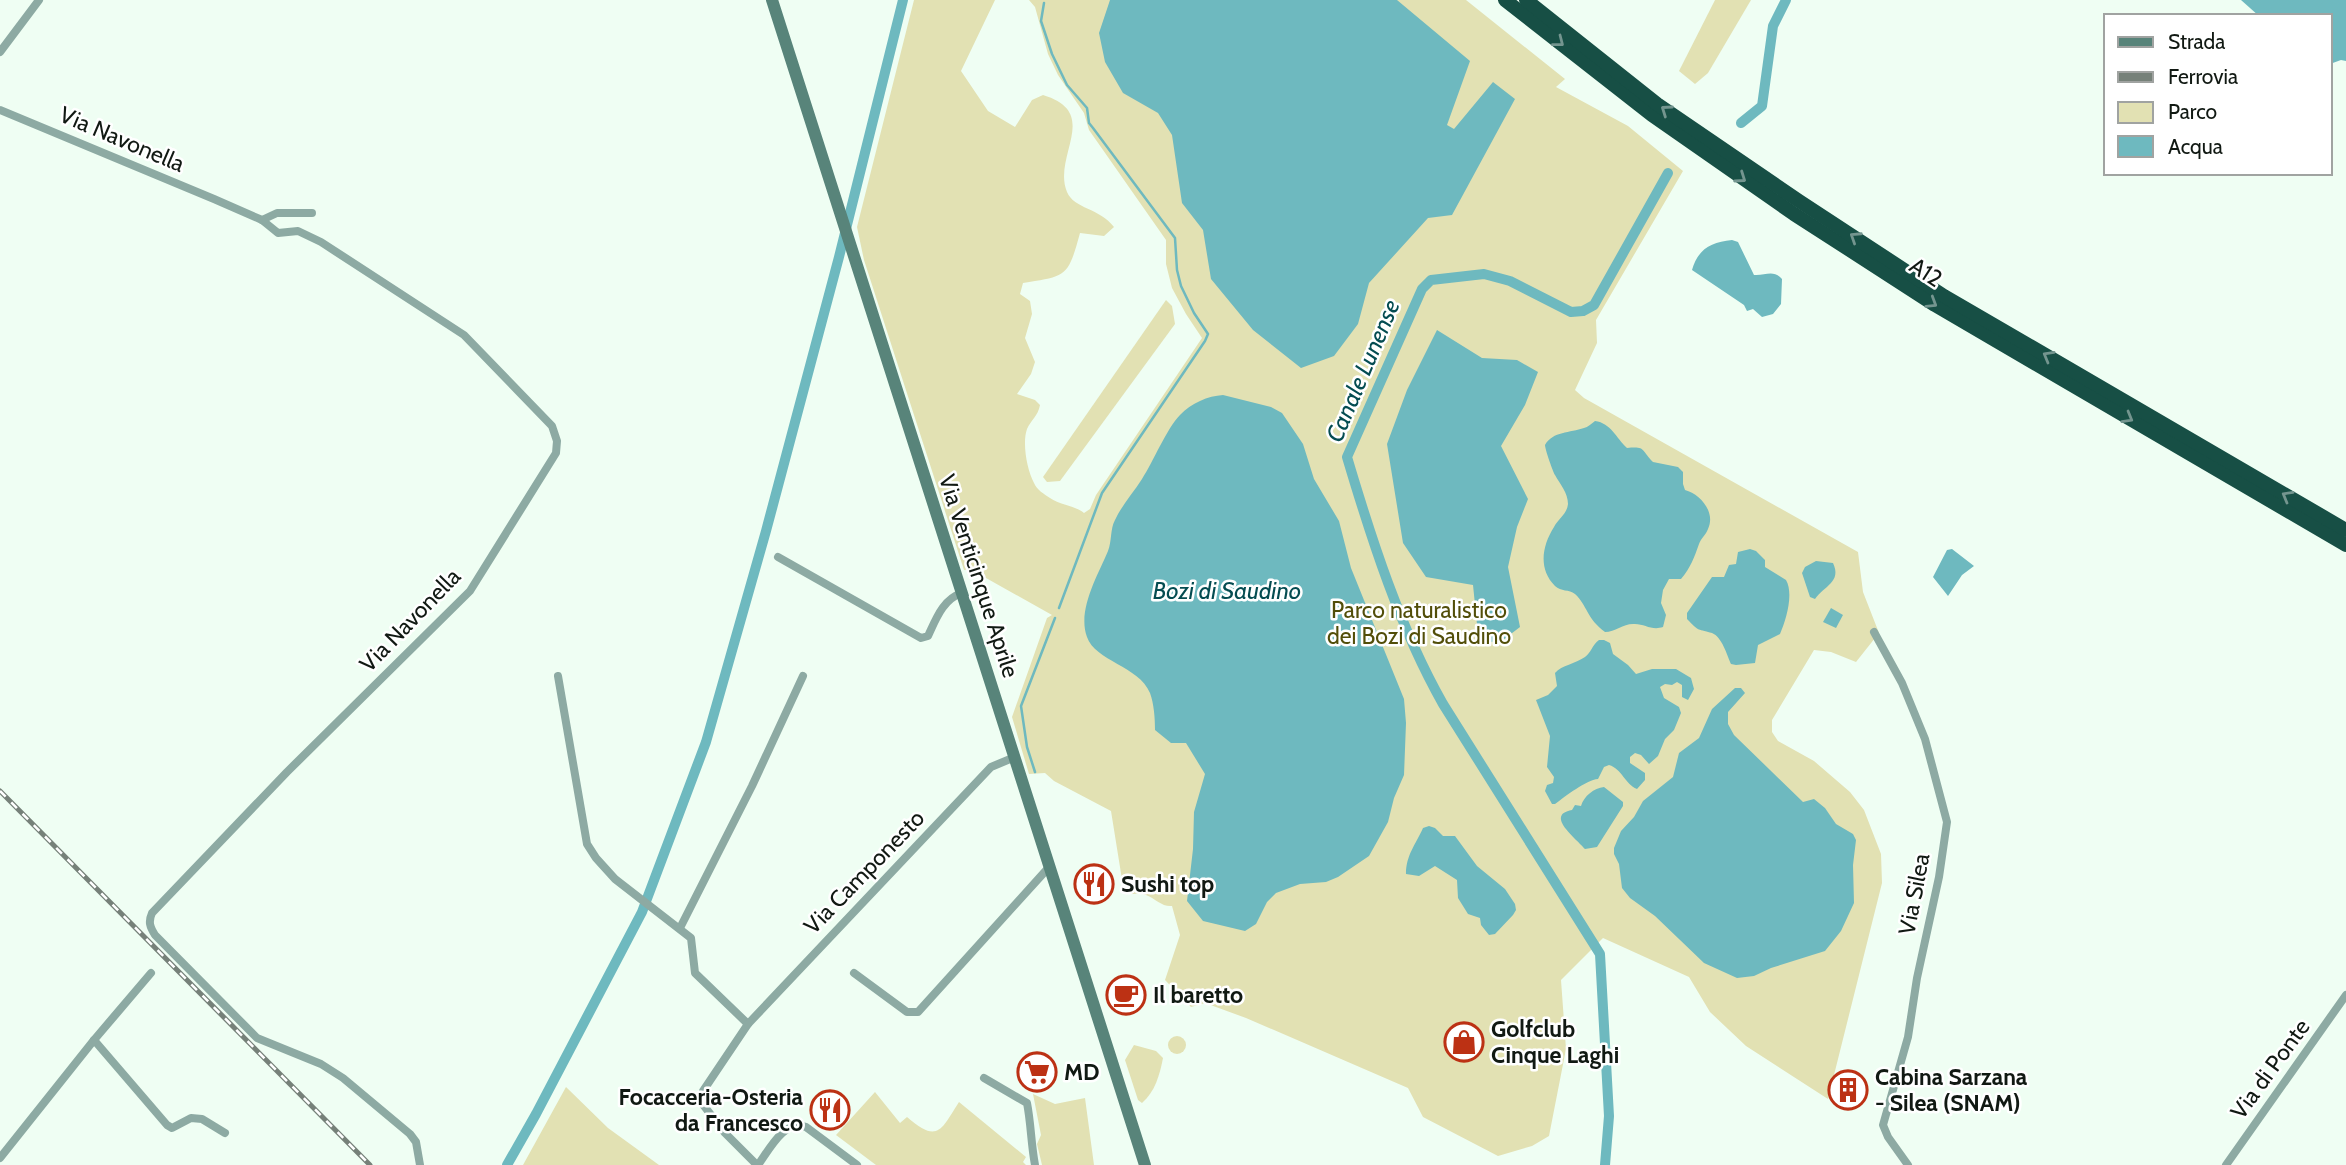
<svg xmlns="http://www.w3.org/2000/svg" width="2346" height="1165" font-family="Cabin,sans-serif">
<rect width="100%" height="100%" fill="#effef3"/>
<!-- green -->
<g fill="#e2e1b3">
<path d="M914,0H995L961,71L988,111L1015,127L1032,100L1043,95C1102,113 1052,156 1067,192C1074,209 1100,208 1114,227L1104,236L1080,233C1068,277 1067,276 1023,283L1020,294L1030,301L1032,314L1025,338L1035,362L1031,374L1017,394L1035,400L1040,405C1038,416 1031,420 1027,429C1022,443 1027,470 1034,483C1037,490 1044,494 1050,498C1060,505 1076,506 1084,513L1090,509L1096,495L1202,338L1186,314L1172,288L1166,264V240L1089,130L1084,113L1058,75L1048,54L1035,7L1029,0H1466L1565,79L1556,87L1628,126L1683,171L1596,320L1597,343L1575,390L1584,398L1858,552L1863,592L1879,633L1856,662L1831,652L1814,650L1772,720V732L1778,741L1814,761L1850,792L1864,810L1881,854L1882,883L1828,1099L1746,1046L1710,1012L1689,977L1603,938L1561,980L1566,1049L1549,1136L1532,1146L1498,1156L1423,1117L1408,1088L1246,1018L1205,1003L1191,1007L1165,980L1180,935L1172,906C1162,907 1156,899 1146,895C1138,892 1132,896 1124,892L1111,811L1054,781L1045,773L1029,774L1012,717L1047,618L1052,615L970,569L964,570L864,260L857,227Z"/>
<path d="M1715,0H1751L1708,73L1695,84L1679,71Z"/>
<path d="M1166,300L1172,306L1175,324L1060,481L1047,482L1043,477Z"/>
<circle cx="1177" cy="1045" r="9"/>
<path d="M1134,1045L1156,1051L1163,1058C1160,1074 1155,1092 1142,1103L1138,1100L1125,1060Z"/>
<path d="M566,1087L608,1128L659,1165H523Z"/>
<path d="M875,1092L900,1123L907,1117C938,1144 941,1130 959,1102L1026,1157L1023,1162L1026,1165H876L836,1135Z"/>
<path d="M1033,1094L1055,1104L1085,1098L1094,1165H1042L1037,1144L1041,1135Z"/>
</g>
<!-- water -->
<g fill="#6eb9bf">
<path d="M1110,0H1397L1470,61L1447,125L1454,129L1493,82L1515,99L1452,215L1428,218L1369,283L1358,324L1334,356L1301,368L1253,330L1211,279L1203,230L1182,203L1172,135L1158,113L1123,93L1105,62L1099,33Z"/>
<path d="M2241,0H2346V61L2341,60L2330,64V16H2259Z"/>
<path d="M1732,240L1738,242L1754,275C1765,276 1773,269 1782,279L1781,304L1773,314L1762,317L1753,309L1747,311L1744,305L1692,270C1698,249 1711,242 1732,240Z"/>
<path d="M1437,330L1482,358L1517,360L1538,372L1525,405L1501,446L1528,499L1517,527L1508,567L1520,627L1503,640L1479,644L1473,585L1426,577L1403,543L1387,444L1407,390Z"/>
<path d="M1223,395L1271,407L1282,413L1303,444L1314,479L1339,521L1351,568L1404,699L1406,723L1404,775L1394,798L1388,822L1369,856L1338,877L1326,882L1300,884L1276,893L1267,902L1256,924L1245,931L1203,921L1187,901L1193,849L1194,812L1205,774L1186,743H1171L1155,730C1155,718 1154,704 1150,693C1139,666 1095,661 1087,637C1077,610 1098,575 1108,551C1112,541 1110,529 1115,520C1122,505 1133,493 1142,479C1153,462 1167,428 1180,415C1191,403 1208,396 1223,395Z"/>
<path d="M1595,421C1611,423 1616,438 1627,448C1646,446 1641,450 1653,462L1678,467L1683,472V484L1685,490C1700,494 1716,512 1708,529C1706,535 1701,538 1699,544C1694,558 1691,567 1681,579H1669L1663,590L1661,603L1666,615L1663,627C1651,631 1644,623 1633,624C1623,624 1615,632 1605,632C1587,619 1587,605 1575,594C1569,589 1561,592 1555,586C1538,569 1542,546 1554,527C1558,519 1567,514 1568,504C1568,493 1560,484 1555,475C1553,472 1545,449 1545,445C1553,431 1570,433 1584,428C1588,427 1591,424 1595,421Z"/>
<path d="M1750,549L1756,551L1765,560V567L1786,580C1794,594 1786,620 1780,634L1758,645L1755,663L1736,665L1731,664C1727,655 1722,637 1712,633C1695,628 1700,632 1687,619V613L1712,577H1724L1729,565L1736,564L1738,552Z"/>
<path d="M1952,549L1974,566L1962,575L1948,596L1933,577L1947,550Z"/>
<path d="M1816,561L1833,563C1842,582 1824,586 1815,599L1810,597L1802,573L1805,567Z"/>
<path d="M1831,608L1843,615L1836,628L1823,622Z"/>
<path d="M1599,640H1604L1610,643L1613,654L1628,665L1636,674L1652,669H1676L1691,678L1694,689L1688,700L1682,697V685L1677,682L1672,685L1665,684L1660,687L1664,698L1679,707L1681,713L1674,730L1665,739L1658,756L1649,764L1641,755L1635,753L1630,757V763L1645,773V780L1637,789C1625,784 1622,769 1609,765L1604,767L1598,779C1586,780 1566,796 1555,804H1552L1545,791L1547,785L1553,783L1554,777L1547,767L1550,736L1536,700L1548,695L1557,686L1555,673C1562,665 1575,664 1585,657C1591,653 1592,645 1599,640Z"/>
<path d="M1735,688H1741L1745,693L1728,712V724L1734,735L1803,802L1814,799L1825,808L1836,824L1853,834L1856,840L1853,865L1854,903L1841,931L1825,951L1771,968L1754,976L1737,978L1704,963L1655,916L1630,898L1622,888L1619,864L1614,854V848L1621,831L1634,817L1643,801L1673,777L1679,753L1699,738L1712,709Z"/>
<path d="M1604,787L1623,802V806L1597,847L1585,849C1577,839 1544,815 1572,810L1575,805L1581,806C1584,796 1594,788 1604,787Z"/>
<path d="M1429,826L1435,828L1443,836H1455L1477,866L1505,889L1515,904L1516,910L1513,915L1495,934L1489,935L1481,925L1480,918L1468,914L1458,898L1457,880L1435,866L1419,876L1406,874C1406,855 1416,844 1423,828Z"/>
</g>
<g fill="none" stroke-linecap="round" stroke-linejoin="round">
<!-- stream -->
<g stroke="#6eb9bf" stroke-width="2.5">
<path d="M1044,3L1041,21L1052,54L1067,85L1087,108L1089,123L1093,128L1175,238L1177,270L1181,286L1194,313L1208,334L1205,341L1102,493L1059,608"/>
<path d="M1035,772L1027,747L1021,706L1055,618"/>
</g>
<!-- canal -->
<g stroke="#6eb9bf" stroke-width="10">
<path d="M1741,123L1762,106L1773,26L1786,0"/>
<path d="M507,1165L536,1114L642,912L706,742L766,531L839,257L903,0"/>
<path d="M1605,1165L1609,1116L1600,954L1443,704C1400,628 1372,541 1347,457L1422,289L1431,280L1484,274L1510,281L1571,312L1583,311L1594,305L1668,173"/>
</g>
<!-- minor -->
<g stroke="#8daaa3" stroke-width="8">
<path d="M0,52L39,0"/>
<path d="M0,110L214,199L262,220L278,233L298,231L321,242L464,335L552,426L557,441L556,453L470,591L287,772L152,913C148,922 150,927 155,935L257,1038L321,1064L343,1078L410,1134L416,1142L420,1165"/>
<path d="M262,220L277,213H312"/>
<path d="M778,557L921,638L928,636C936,619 943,599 962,593"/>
<path d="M1874,632L1902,683L1925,739L1947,822L1939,877L1917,978L1908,1037L1883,1125L1888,1137L1908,1165"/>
<path d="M558,676L587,844L596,858L615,879L691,938L695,973L748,1024L703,1091L701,1102L725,1133L757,1165"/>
<path d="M680,928L752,786L803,676"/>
<path d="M854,973L907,1012H918L1050,866"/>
<path d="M748,1024L991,767L1015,757"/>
<path d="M94,1040L167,1125L172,1128L191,1118L202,1119L225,1133"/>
<path d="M984,1078L1027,1103C1031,1123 1031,1144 1035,1165"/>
<path d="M0,1158L94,1040L151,973"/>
<path d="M758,1165C769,1150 785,1118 806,1127L857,1165"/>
<path d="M2226,1165L2346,995"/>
</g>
<!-- secondary -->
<path stroke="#58847a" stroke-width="12" d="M772,0L1145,1165"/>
<!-- motorway -->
<g stroke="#174f45" stroke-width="14">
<path d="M1505,0L1652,115L1794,214L1935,305L2346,545"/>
<path d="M1526,0L1657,104L1799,201L1944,296L2346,530"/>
</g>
<!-- rail casing -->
<g stroke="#768179" stroke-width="5">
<path id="rail" d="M0,791L370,1165"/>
</g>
<!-- rail -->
<use href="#rail" stroke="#fff" stroke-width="2.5" stroke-dasharray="8" stroke-linecap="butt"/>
</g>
<!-- one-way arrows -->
<defs><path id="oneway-chevron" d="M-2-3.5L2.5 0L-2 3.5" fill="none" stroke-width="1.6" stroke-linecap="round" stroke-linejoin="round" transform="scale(1.75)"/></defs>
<g stroke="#74958f">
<use href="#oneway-chevron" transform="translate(1559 42) rotate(38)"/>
<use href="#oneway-chevron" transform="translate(1666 110) rotate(-145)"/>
<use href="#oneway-chevron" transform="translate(1741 178) rotate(35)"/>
<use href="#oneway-chevron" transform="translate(1855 237) rotate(-147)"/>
<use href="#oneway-chevron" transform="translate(1932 303) rotate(32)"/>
<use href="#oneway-chevron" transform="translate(2048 356) rotate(-150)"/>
<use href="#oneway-chevron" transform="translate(2128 418) rotate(30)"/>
<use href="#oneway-chevron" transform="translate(2287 496) rotate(-150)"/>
</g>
<!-- icons -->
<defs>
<g id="restaurant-ring" transform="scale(2.0125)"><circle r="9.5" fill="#fff" stroke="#bc3114" stroke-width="1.5"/><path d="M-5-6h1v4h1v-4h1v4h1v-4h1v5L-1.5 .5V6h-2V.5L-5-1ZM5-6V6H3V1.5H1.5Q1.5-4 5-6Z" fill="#bc3114"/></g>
<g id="cafe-ring" transform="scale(2.0125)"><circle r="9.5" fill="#fff" stroke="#bc3114" stroke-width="1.5"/><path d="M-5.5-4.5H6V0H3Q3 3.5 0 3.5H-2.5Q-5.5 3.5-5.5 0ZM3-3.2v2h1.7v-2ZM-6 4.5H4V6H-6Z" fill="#bc3114"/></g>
<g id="shop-ring" transform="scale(2.0125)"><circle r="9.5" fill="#fff" stroke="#bc3114" stroke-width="1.5"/><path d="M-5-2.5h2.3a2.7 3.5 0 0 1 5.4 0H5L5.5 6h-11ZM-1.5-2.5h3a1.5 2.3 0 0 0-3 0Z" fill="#bc3114"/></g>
<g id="supermarket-ring" transform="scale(2.0125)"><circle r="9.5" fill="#fff" stroke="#bc3114" stroke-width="1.5"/><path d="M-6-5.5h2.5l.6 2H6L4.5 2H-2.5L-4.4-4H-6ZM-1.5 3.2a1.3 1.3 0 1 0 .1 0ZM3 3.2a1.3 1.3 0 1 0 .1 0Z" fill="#bc3114"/></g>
<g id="building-ring" transform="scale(2.0125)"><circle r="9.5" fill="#fff" stroke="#bc3114" stroke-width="1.5"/><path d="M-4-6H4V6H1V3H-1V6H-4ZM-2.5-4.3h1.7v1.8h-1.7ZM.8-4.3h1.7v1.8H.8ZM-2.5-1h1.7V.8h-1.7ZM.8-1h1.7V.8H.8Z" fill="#bc3114"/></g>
</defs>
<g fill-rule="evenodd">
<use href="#restaurant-ring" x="1094" y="884"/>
<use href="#cafe-ring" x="1126" y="995"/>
<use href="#shop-ring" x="1464" y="1042"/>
<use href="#supermarket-ring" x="1037" y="1072"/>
<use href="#building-ring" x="1848" y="1090"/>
<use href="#restaurant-ring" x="830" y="1110"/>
</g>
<g text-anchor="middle" stroke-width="5" stroke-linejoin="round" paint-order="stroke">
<!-- street labels -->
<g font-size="23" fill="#111913" stroke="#fff">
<text transform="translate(122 139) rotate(23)" y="8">Via Navonella</text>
<text transform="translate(1926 272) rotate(33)" y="8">A12</text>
<text transform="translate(979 576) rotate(72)" y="8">Via Venticinque Aprile</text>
<text transform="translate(410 620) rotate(-46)" y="8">Via Navonella</text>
<text transform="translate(864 872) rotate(-46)" y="8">Via Camponesto</text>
<text transform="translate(1914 894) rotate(-79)" y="8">Via Silea</text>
<text transform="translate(2270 1069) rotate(-54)" y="8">Via di Ponte</text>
</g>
<!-- park labels -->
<g font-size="23" fill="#524e09" stroke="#fff">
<text x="1419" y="618">Parco naturalistico<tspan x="1419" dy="26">dei Bozi di Saudino</tspan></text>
</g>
<!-- poi labels -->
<g font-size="23" font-weight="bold" fill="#111913" stroke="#fff" text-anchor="start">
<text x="1121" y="892">Sushi top</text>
<text x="1153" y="1003">Il baretto</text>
<text x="1491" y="1037">Golfclub<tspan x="1491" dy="26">Cinque Laghi</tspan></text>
<text x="1064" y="1080">MD</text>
<text x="1875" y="1085">Cabina Sarzana<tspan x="1875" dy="26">- Silea (SNAM)</tspan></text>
<text x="803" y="1105" text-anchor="end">Focacceria-Osteria<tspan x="803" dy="26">da Francesco</tspan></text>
</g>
<!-- water labels -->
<g font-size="24" font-style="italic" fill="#044c51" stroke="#fff">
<text transform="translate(1363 371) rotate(-67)" y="8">Canale Lunense</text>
<text x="1227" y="599">Bozi di Saudino</text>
</g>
</g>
<!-- legend -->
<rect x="2104" y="14" width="228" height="161" fill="#ffffff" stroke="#a0a3a1" stroke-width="2"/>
<rect x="2118" y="37" width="35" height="10" fill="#58847a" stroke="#a0a3a1" stroke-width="2"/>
<text x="2168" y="49" font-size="21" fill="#111913">Strada</text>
<rect x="2118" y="72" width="35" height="10" fill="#768179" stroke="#a0a3a1" stroke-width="2"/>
<text x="2168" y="84" font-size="21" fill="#111913">Ferrovia</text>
<rect x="2118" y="102" width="35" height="21" fill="#e2e1b3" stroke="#a0a3a1" stroke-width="2"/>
<text x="2168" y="119" font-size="21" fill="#111913">Parco</text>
<rect x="2118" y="136" width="35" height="21" fill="#6eb9bf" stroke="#a0a3a1" stroke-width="2"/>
<text x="2168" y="154" font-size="21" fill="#111913">Acqua</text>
</svg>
